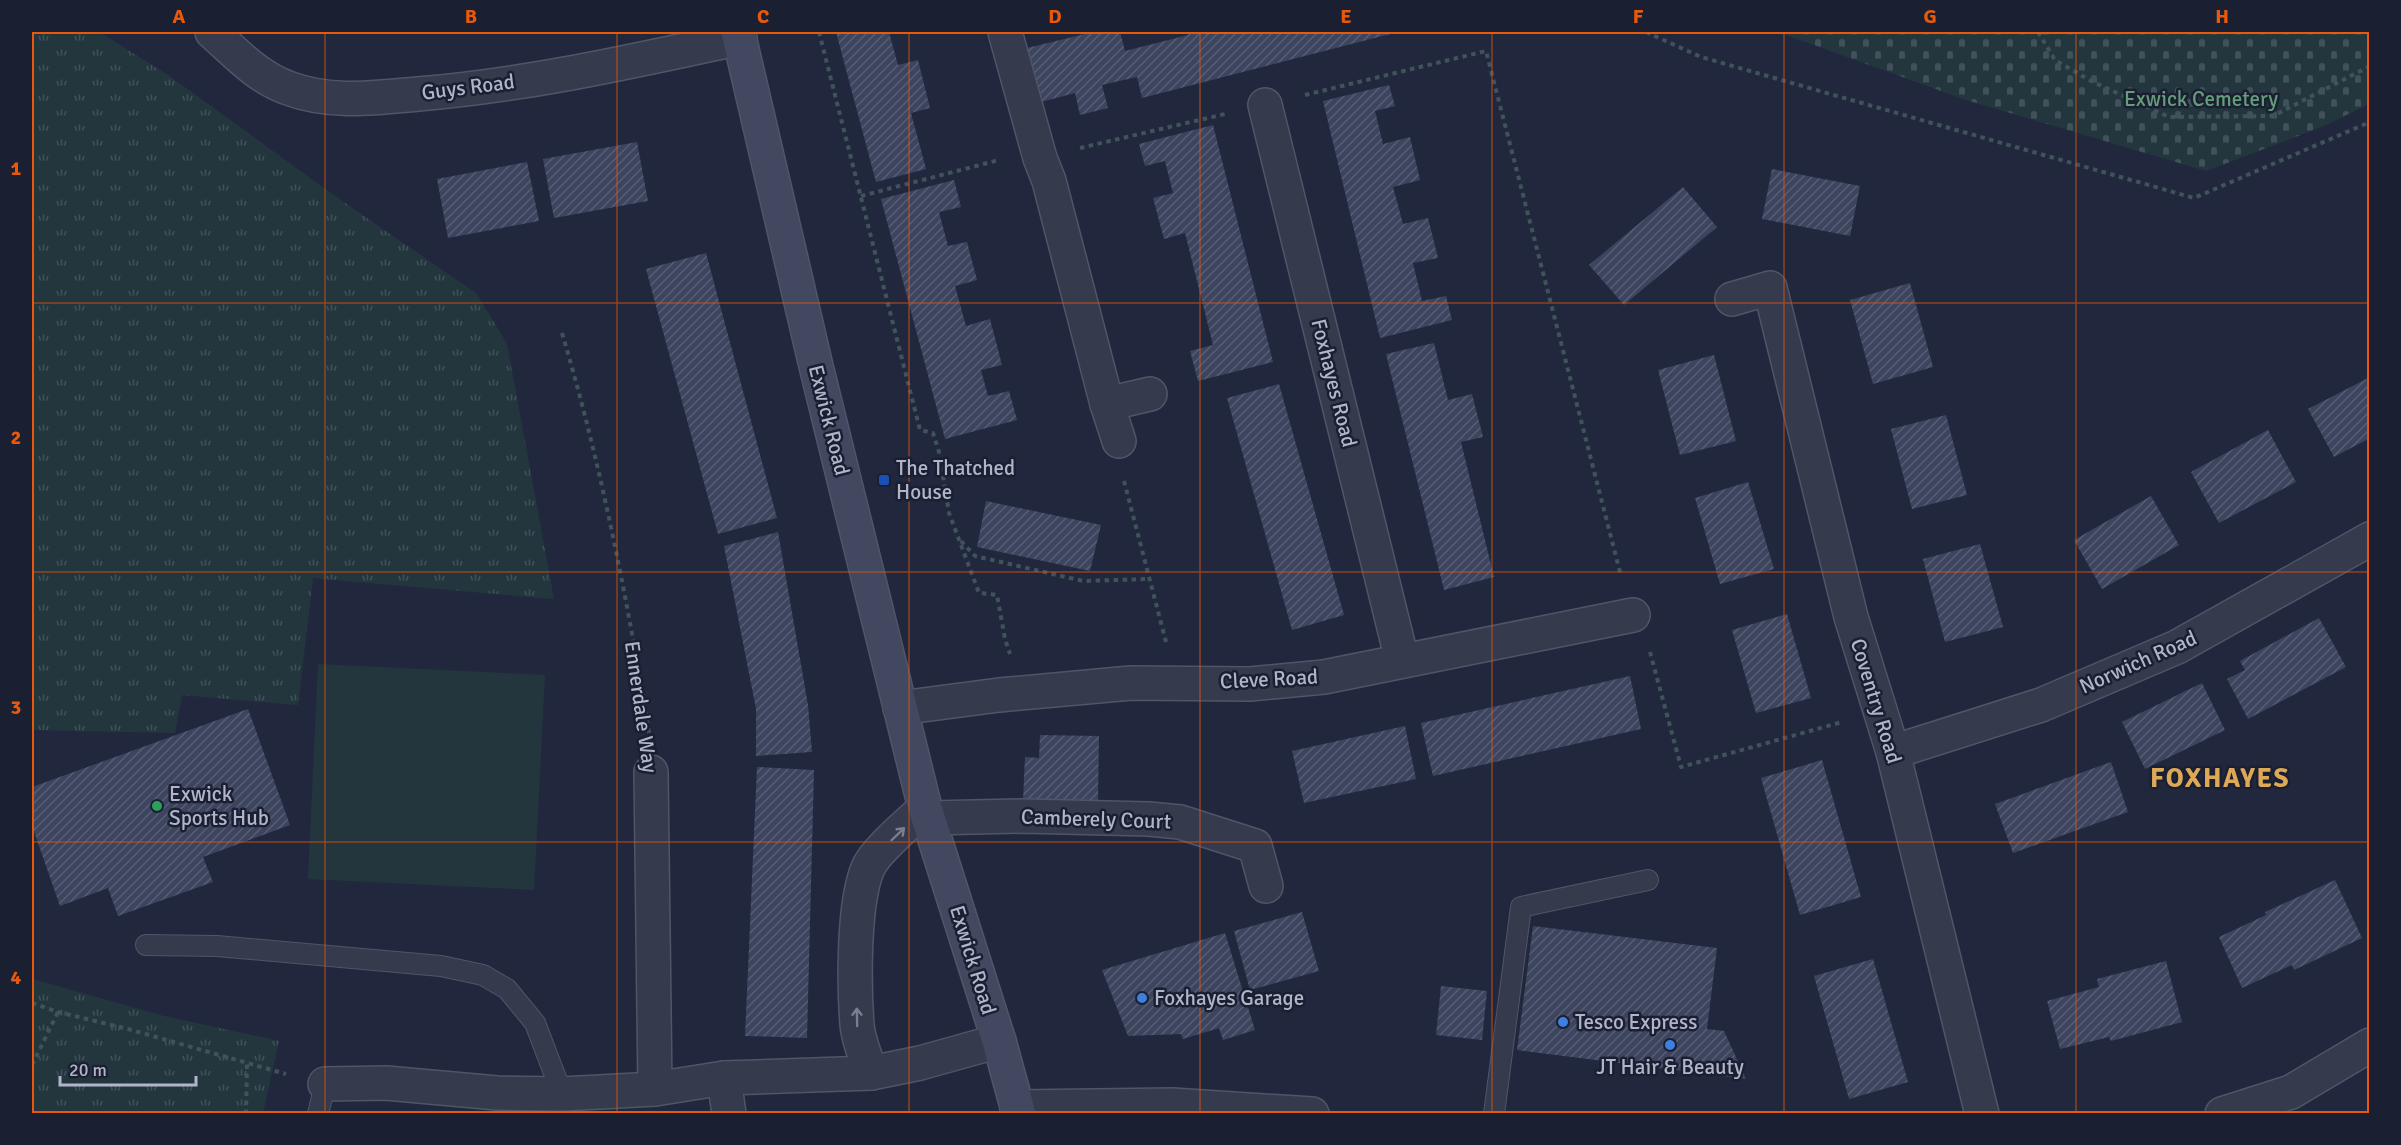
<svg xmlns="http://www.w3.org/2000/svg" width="2401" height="1145" font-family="Signika,sans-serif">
<defs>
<pattern id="cemetery-stones" width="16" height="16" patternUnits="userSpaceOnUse" patternTransform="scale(1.5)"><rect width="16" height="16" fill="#23363e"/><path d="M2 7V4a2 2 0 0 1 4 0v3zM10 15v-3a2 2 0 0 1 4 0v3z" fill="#405159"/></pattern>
<pattern id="park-tufts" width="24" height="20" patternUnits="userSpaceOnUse" patternTransform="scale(1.5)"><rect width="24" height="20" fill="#23363e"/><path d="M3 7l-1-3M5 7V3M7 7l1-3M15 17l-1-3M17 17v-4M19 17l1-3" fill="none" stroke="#405159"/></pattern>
<pattern id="building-hatch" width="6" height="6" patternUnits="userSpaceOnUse" patternTransform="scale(1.5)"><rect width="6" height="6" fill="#3c445e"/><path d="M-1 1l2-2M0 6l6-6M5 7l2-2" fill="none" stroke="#565d74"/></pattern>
</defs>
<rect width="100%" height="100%" fill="#21283d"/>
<!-- grass -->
<path fill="#23363e" d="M318,664L545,675L534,890L308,879Z"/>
<!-- cemetery -->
<path fill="url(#cemetery-stones)" d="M1778,32H2369V104L2324,126L2206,171L1966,100Z"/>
<!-- park -->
<g fill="url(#park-tufts)">
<path d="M32,32H99L168,75L335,196L477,294L507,344L554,599L313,578L298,705L182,695L175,733L34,730L32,740Z"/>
<path d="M32,979L164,1016L279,1041L263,1113H32Z"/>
</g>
<!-- building -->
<g fill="url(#building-hatch)">
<path d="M836,32H889L898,65L918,60L930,108L911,113L926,169L876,182Z"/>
<path d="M1093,32H1120L1125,51L1188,35V32H1398L1142,98L1137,77L1102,85L1108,108L1080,115L1075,93L1041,102L1027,48Z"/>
<path d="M1389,85L1395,106L1375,111L1383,144L1410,137L1420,180L1393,187L1403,224L1428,218L1438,258L1413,263L1422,301L1446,296L1452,320L1380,338L1323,101Z"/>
<path d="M1213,125L1273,362L1198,381L1190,351L1213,345L1185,233L1164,239L1153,198L1173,193L1165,161L1145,166L1139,144Z"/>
<path d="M637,142L648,201L554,218L543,159Z"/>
<path d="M527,162L539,221L448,238L437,179Z"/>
<path d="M1772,169L1860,186L1850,236L1762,219Z"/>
<path d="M954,180L961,207L939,212L948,246L967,242L977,280L955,286L966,326L990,319L1002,365L981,370L988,396L1009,391L1017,420L945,439L881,199Z"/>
<path d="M1683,187L1717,227L1624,305L1589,265Z"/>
<path d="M706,253L777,518L718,534L646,269Z"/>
<path d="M1910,283L1933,367L1873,384L1850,300Z"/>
<path d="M1434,343L1448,400L1472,394L1483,437L1461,442L1494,577L1444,590L1386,354Z"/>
<path d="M1714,355L1736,441L1680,455L1658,370Z"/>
<path d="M2370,377V438L2334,457L2308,409Z"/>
<path d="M1279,384L1344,615L1292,630L1227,398Z"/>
<path d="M1946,415L1967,495L1912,509L1891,429Z"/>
<path d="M2268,430L2296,482L2219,523L2191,472Z"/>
<path d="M1748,482L1774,569L1720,584L1695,498Z"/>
<path d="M2151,496L2179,545L2102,589L2074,540Z"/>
<path d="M986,501L1101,525L1090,571L977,547Z"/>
<path d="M778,532L808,705L812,752L756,756V709L724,546Z"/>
<path d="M1980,544L2003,627L1945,642L1923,559Z"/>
<path d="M1787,614L1811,698L1756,713L1732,630Z"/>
<path d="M2319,618L2346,667L2248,719L2227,679L2245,670L2240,661Z"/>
<path d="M1630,676L1641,729L1433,776L1421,723Z"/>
<path d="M2202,683L2225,730L2145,769L2122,722Z"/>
<path d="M248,709L290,825L203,857L213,882L118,916L108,888L60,906L32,826V787Z"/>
<path d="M1405,726L1416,779L1304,803L1292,751Z"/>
<path d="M1040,735L1099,736L1098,803L1023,801L1025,757L1039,758Z"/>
<path d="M1822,760L1861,897L1800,915L1761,778Z"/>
<path d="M2111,762L2128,812L2013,853L1995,804Z"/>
<path d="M757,767L814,770L807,1038L745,1036Z"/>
<path d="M2335,880L2362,938L2294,970L2292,965L2242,988L2219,937L2266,915L2265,912Z"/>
<path d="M1302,912L1319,971L1250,990L1234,931Z"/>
<path d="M1533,926L1717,948L1707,1029L1724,1031L1746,1079L1517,1050Z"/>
<path d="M1225,933L1255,1030L1223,1040L1219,1028L1183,1039L1181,1034L1128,1036L1102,970Z"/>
<path d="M1873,959L1908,1082L1849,1099L1814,976Z"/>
<path d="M2166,961L2182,1022L2111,1041L2109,1037L2060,1049L2047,1001L2099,987L2097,979Z"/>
<path d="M1441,986L1487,991L1482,1040L1436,1035Z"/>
</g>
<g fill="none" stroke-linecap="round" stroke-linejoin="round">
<!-- lane casing -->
<g stroke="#505568" stroke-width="22">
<g id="lane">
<path d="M146,945L217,946L441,966L483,975L507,989L535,1023L562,1094"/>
<path d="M318,1114L325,1084"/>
<path d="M1494,1114L1521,907L1648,880"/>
</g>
</g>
<!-- street casing -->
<g stroke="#505568" stroke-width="36">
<g id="street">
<path d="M212,32C236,53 257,77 288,88C330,104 374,98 418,94C527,85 634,61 740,38"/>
<path d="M1005,32L1040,158L1049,181L1107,404L1119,441"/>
<path d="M1265,105L1402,660"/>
<path d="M1732,299L1770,288L1851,617L1893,752L1982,1114"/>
<path d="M1107,404L1150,394"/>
<path d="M900,708L999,695L1131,683L1250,684L1324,677L1633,615"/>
<path d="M1893,752L2041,705L2177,647L2370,539"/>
<path d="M651,772L655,1089"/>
<path d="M930,818L1022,816L1149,819L1180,822L1255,846L1266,886"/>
<path d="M871,1073C866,1058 858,1040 857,1024C854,985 853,903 868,868C875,851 911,821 925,808"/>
<path d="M724,1078L729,1114"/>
<path d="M325,1084L386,1083L497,1093L562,1094L655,1089L724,1078L871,1073L920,1063L999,1041"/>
<path d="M1017,1107L1172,1105L1312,1114"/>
<path d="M2222,1114L2291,1092L2370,1045"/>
</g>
</g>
<!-- secondary casing -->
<g stroke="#505568" stroke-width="36">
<path id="secondary" d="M738,32L815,362L925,808L999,1041L1019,1114"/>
</g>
<!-- path -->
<g stroke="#40535b" stroke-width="4" stroke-dasharray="4.5 4.5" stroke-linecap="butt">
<path d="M819,32L920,430L933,433L939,452L949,513L979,593L997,595L1005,639L1010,654"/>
<path d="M1646,32L1701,57L2194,198L2370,122"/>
<path d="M2038,32L2055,60L2091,81L2169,117L2273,116L2370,66"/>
<path d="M1305,95L1486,51L1621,576"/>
<path d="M1080,148L1225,114"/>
<path d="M861,196L999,160"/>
<path d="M562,333C601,464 627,598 649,733"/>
<path d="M1124,481L1166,642"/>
<path d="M961,541L975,556L1083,581L1149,579"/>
<path d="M1650,652L1681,767L1842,722"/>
<path d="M32,1003L58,1012L128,1029L286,1074"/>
<path d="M32,1065L58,1012"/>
<path d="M246,1114L247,1064"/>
</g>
<!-- lane -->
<use href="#lane" stroke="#353a4d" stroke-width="20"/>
<!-- street -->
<use href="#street" stroke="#353a4d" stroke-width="33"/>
<!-- secondary -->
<use href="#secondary" stroke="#424860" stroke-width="33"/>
</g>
<!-- one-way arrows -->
<defs><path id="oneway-shaft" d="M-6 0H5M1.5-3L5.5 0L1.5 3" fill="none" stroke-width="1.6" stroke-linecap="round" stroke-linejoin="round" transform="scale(1.5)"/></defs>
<g stroke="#797e91">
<use href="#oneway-shaft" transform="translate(898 834) rotate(-44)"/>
<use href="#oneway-shaft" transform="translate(857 1017) rotate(-91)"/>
</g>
<!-- grid -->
<path fill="none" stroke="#e8590c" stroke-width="1.5" stroke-opacity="0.55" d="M325,32V1114M617,32V1114M909,32V1114M1200,32V1114M1492,32V1114M1784,32V1114M2076,32V1114M32,303H2370M32,572H2370M32,842H2370"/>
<!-- markers -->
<rect fill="#1a4fb4" stroke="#1a1f32" stroke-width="2" x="878" y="474" width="12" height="12" rx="3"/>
<circle fill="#2e9e5b" stroke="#1a1f32" stroke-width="2" cx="157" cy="806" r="6"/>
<g fill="#3f7fe0" stroke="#1a1f32" stroke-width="2">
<circle cx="1142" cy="998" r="6"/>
<circle cx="1563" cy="1022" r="6"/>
<circle cx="1670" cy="1045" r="6"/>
</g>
<g text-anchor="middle" stroke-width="5" stroke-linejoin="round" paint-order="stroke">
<!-- street labels -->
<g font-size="21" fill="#b0b5c9" stroke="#1a1f32">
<text transform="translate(468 87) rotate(-7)" y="7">Guys Road</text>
<text transform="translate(1334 383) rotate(76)" y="7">Foxhayes Road</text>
<text transform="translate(829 420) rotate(76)" y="7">Exwick Road</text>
<text transform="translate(2138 662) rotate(-24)" y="7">Norwich Road</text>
<text transform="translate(1269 679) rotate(-3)" y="7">Cleve Road</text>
<text transform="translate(1876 701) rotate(73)" y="7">Coventry Road</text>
<text transform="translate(641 707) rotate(82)" y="7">Ennerdale Way</text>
<text transform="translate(1096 819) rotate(2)" y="7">Camberely Court</text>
<text transform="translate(973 960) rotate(73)" y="7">Exwick Road</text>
</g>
<!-- park labels -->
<g font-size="21" fill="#659c7b" stroke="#1a1f32">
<text x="2201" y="106">Exwick Cemetery</text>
</g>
<!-- poi labels -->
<g font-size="21" fill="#b0b5c9" stroke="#1a1f32" text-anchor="start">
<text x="896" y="475">The Thatched<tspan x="896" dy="24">House</tspan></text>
<text x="169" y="801">Exwick<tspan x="169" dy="24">Sports Hub</tspan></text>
<text x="1154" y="1005">Foxhayes Garage</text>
<text x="1575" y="1029">Tesco Express</text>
<text x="1670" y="1074" text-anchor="middle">JT Hair &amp; Beauty</text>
</g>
<!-- district labels -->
<g font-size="27" font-weight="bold" letter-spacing="1.5" fill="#dda957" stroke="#1a1f32">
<text x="2220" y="787">FOXHAYES</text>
</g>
</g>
<!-- border -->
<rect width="2401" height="1145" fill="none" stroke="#1a1f32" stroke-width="66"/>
<!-- scale -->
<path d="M60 1076v9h136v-9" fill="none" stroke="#b0b5c9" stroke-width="3"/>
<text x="69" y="1076" font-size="18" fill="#b0b5c9" stroke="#1a1f32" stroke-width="4.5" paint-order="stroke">20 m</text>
<rect x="33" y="33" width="2335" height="1079" fill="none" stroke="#e8590c" stroke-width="2"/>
<g font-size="20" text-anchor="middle" font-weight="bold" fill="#e8590c">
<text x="179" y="23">A</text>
<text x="471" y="23">B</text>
<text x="763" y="23">C</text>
<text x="1055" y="23">D</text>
<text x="1346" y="23">E</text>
<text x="1638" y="23">F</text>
<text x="1930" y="23">G</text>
<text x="2222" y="23">H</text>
<text x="16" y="175">1</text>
<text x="16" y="444">2</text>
<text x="16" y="714">3</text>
<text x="16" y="984">4</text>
</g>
</svg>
